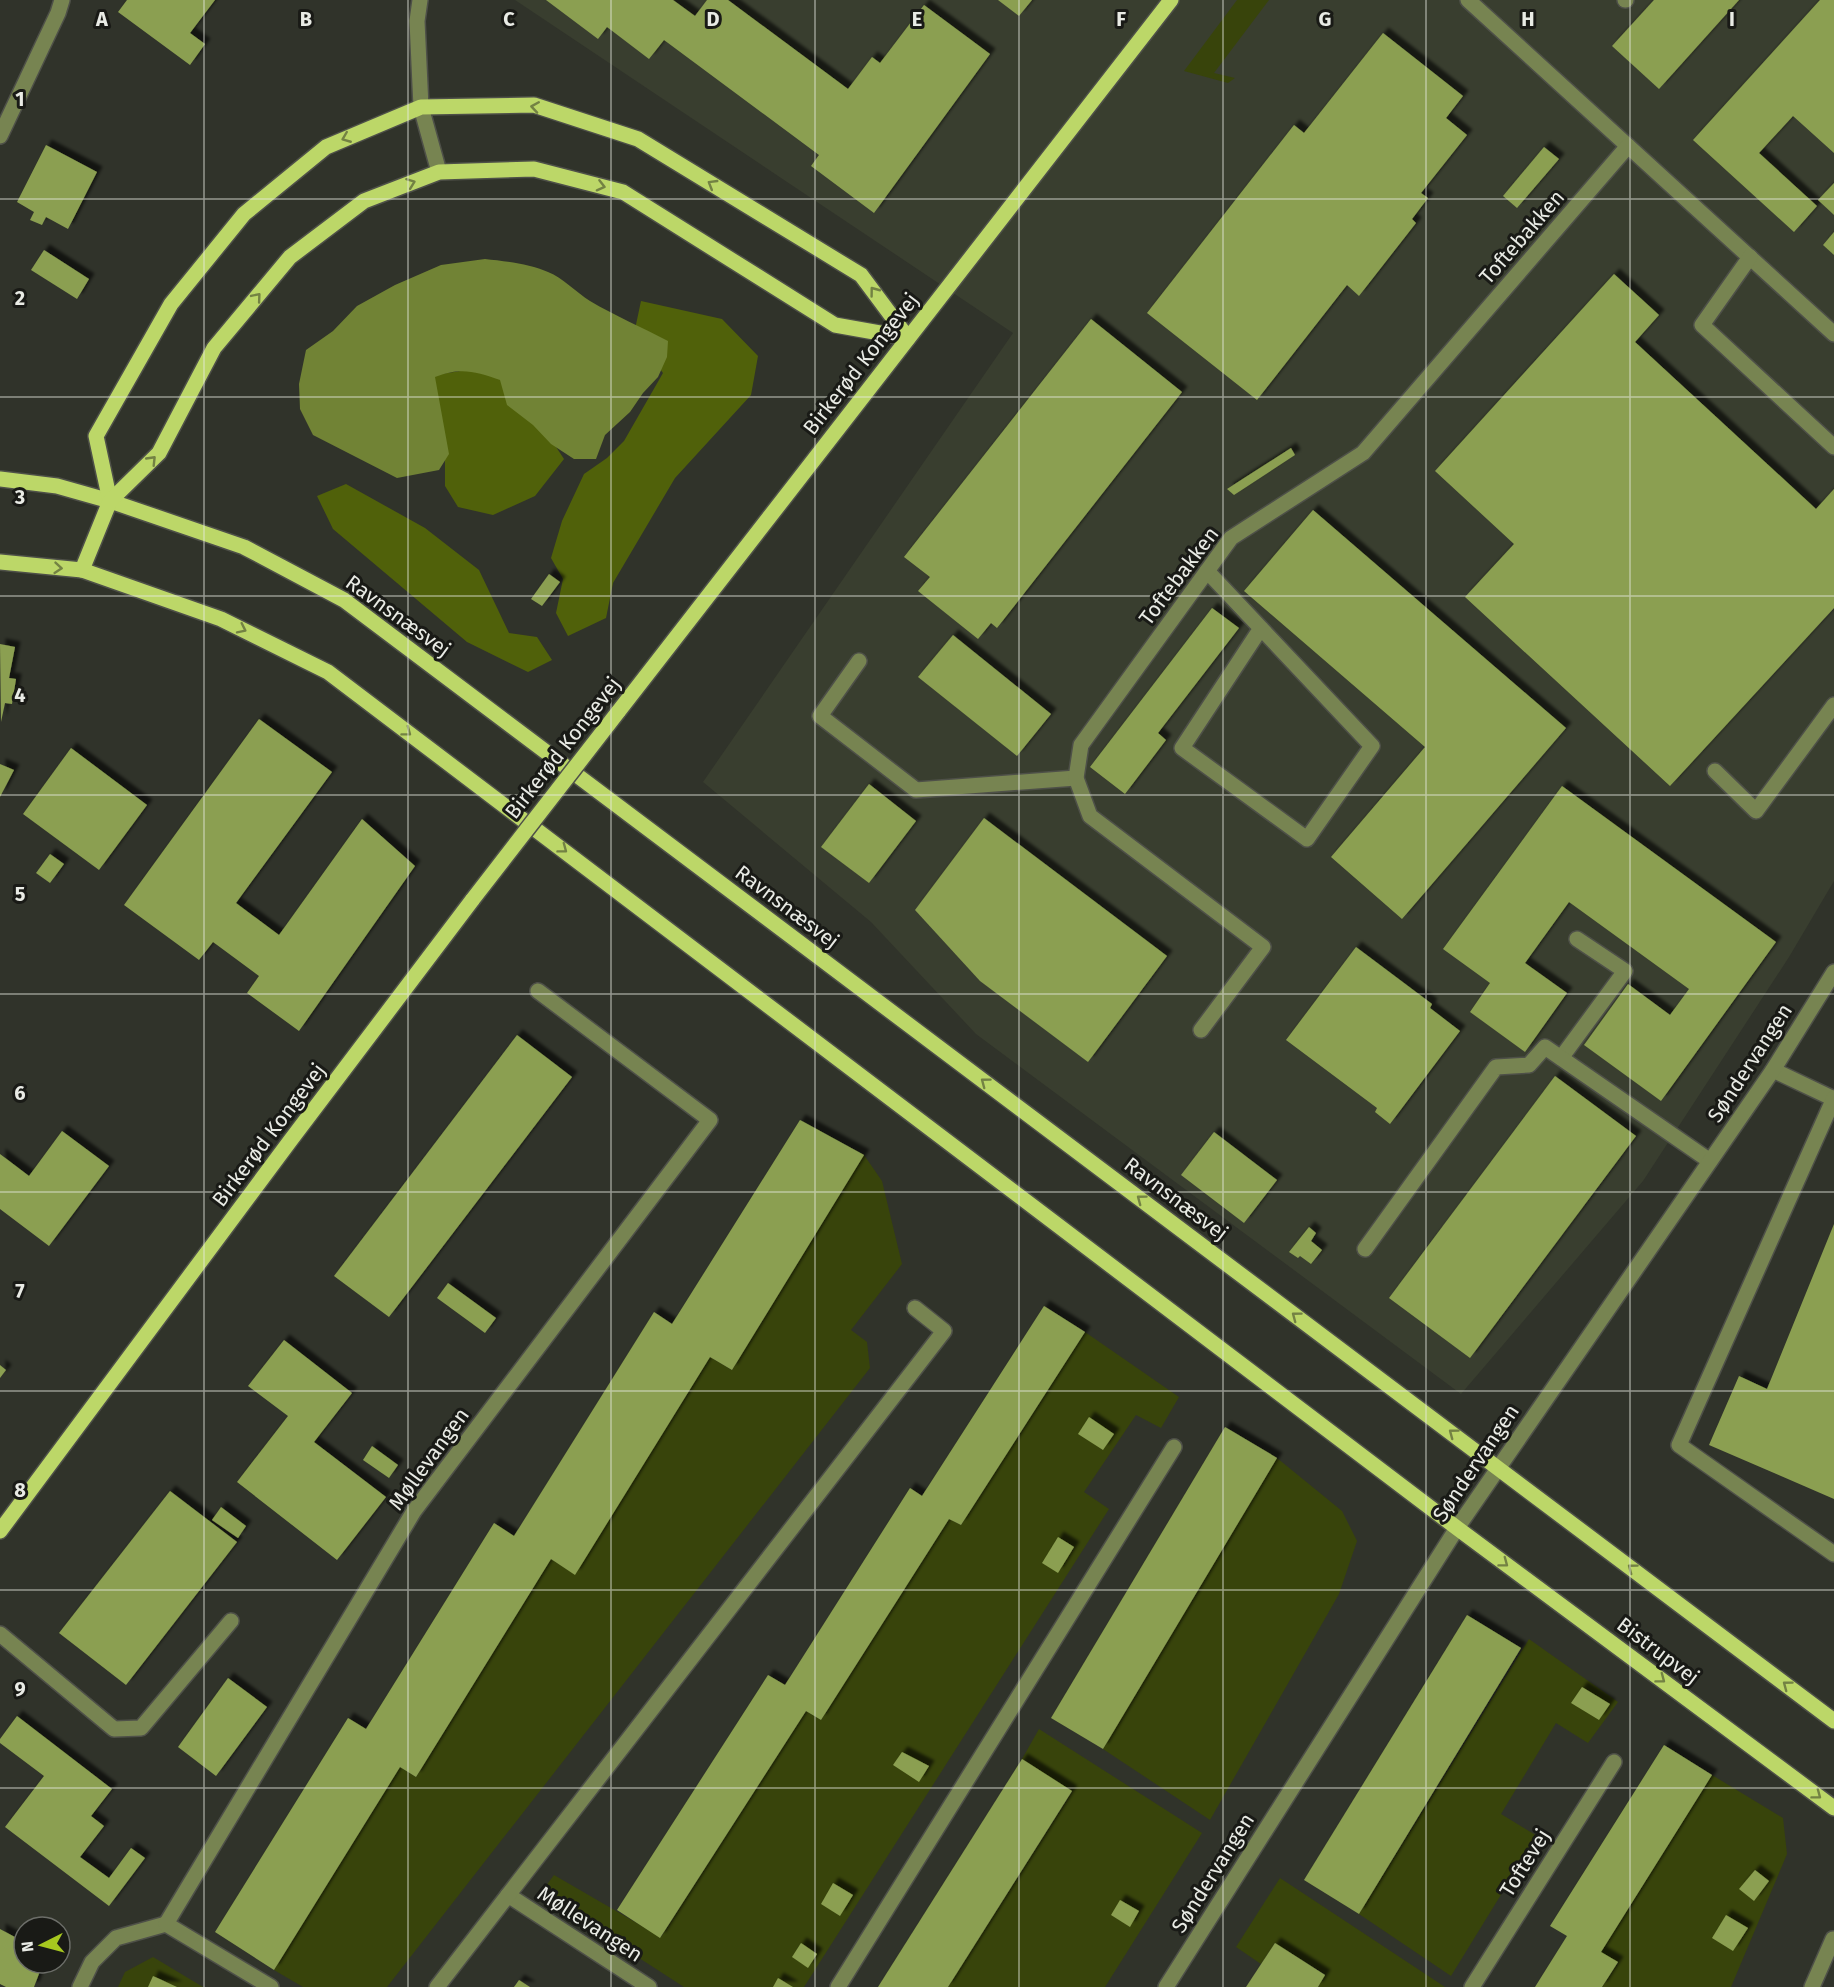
<svg xmlns="http://www.w3.org/2000/svg" width="1834" height="1987" font-family="'Fira Sans',sans-serif">
<defs>
<filter id="shadow"><feDropShadow dx="5.5" dy="-5.5" stdDeviation="1.5" flood-color="#0009"/></filter>
</defs>
<rect width="100%" height="100%" fill="#30332a"/>
<!-- built -->
<path fill="#393e2f" d="M515,0H1834V881L1789,957L1643,1181L1461,1394L976,1034L871,922L703,782L1013,333Z"/>
<!-- green -->
<g fill="#38440b">
<path d="M1237,0H1269L1214,73L1235,78L1228,83L1184,71Z"/>
<path d="M864,1155L882,1181L902,1264L851,1330L867,1342L870,1368L387,1987H303L274,1970L400,1767L416,1777L551,1559L575,1574L710,1357L732,1370Z"/>
<path d="M1085,1332L1179,1397L1161,1428L1136,1415L1084,1492L1109,1509L804,1987H684L540,1894L554,1875L661,1937L806,1711L821,1720L949,1519L961,1525Z"/>
<path d="M1277,1458L1342,1511L1357,1541L1339,1594L1210,1820L1103,1749Z"/>
<path d="M1529,1639L1618,1702L1588,1743L1556,1723L1501,1814L1537,1836L1451,1976L1359,1914Z"/>
<path d="M1039,1729L1202,1833L1105,1987H948L1072,1792L1022,1759Z"/>
<path d="M1712,1775L1783,1818L1787,1854L1731,1987H1602L1618,1963L1601,1952Z"/>
<path d="M1280,1878L1445,1987H1318L1325,1974L1275,1943L1261,1964L1236,1947Z"/>
<path d="M153,1957L203,1987H118L125,1972Z"/>
</g>
<!-- forest -->
<g fill="#50610a">
<path d="M641,301L722,319L758,356L751,395L675,478L613,583L606,618L568,636L556,613L563,579L551,558L562,521L584,474L607,458L624,441L663,373L634,334Z"/>
<path d="M474,369L509,383L535,415L564,459L535,496L493,515L458,507L445,486V460L434,375Z"/>
<path d="M346,484L425,528L479,570L509,633L537,637L552,660L528,672L467,642L333,529L317,496Z"/>
</g>
<!-- water -->
<path fill="#718335" d="M485,259C504,261 530,264 548,272C563,278 576,292 590,301C615,316 642,327 668,341L667,357L658,377L643,393L630,412L605,435L596,459H574L551,444L533,425L507,405L500,380C476,371 459,367 435,377L449,454L439,470L397,478L313,435L300,409L299,384L306,350L333,331L357,306L395,285L441,265Z"/>
<!-- building -->
<g fill="#8b9f51" filter="url(#shadow)">
<path d="M127,0H215L190,33L205,44L190,65L118,12Z"/>
<path d="M546,0H673L695,16L707,0H728L848,89L872,57L880,63L924,5L990,54L874,213L811,166L819,155L664,40L649,59L607,27L598,39Z"/>
<path d="M998,0H1032L1019,16Z"/>
<path d="M1654,0H1739L1659,89L1612,46Z"/>
<path d="M1820,0H1834V153L1793,116L1759,153L1817,206L1794,232L1693,140Z"/>
<path d="M1383,33L1463,96L1446,118L1467,135L1421,193L1428,198L1412,219L1416,223L1359,296L1347,285L1257,400L1147,313L1294,125L1304,133Z"/>
<path d="M46,145L97,172L68,229L46,217L42,225L30,220L34,212L17,202Z"/>
<path d="M1544,147L1559,159L1517,208L1503,196Z"/>
<path d="M1834,183V215L1818,200Z"/>
<path d="M1834,232V255L1823,245Z"/>
<path d="M44,250L89,279L77,299L31,270Z"/>
<path d="M1614,274L1659,315L1635,342L1816,509L1834,489V608L1670,786L1465,597L1514,544L1435,471Z"/>
<path d="M1091,319L1182,392L997,628L991,623L978,639L918,591L930,577L904,557Z"/>
<path d="M1291,448L1295,455L1234,495L1227,489Z"/>
<path d="M1313,510L1566,728L1402,919L1331,857L1425,747L1244,591Z"/>
<path d="M549,574L560,582L542,606L531,599Z"/>
<path d="M1212,608L1239,628L1158,733L1166,740L1125,794L1090,767Z"/>
<path d="M953,635L1051,714L1017,756L918,677Z"/>
<path d="M0,644L15,647L9,678L16,679L12,704L5,703L1,722Z"/>
<path d="M259,719L332,772L236,903L279,935L362,819L415,866L299,1031L247,993L259,976L213,942L199,960L124,905Z"/>
<path d="M71,748L147,805L99,870L23,814Z"/>
<path d="M0,764L14,770L0,797Z"/>
<path d="M869,784L916,821L869,883L821,847Z"/>
<path d="M1562,786L1776,942L1661,1101L1584,1045L1628,984L1670,1015L1689,989L1569,902L1525,963L1567,993L1525,1052L1470,1012L1490,983L1443,949Z"/>
<path d="M984,818L1167,956L1088,1062L980,981L915,910Z"/>
<path d="M50,854L64,864L50,883L36,873Z"/>
<path d="M1356,947L1432,1004L1430,1008L1460,1031L1390,1124L1375,1112L1377,1108L1286,1040Z"/>
<path d="M517,1035L572,1077L389,1317L334,1276Z"/>
<path d="M1555,1076L1636,1136L1470,1358L1389,1298Z"/>
<path d="M800,1120L864,1155L732,1370L710,1357L575,1575L551,1559L416,1777L400,1767L274,1970L215,1932L348,1718L366,1729L494,1523L514,1536L654,1312L672,1324Z"/>
<path d="M62,1131L109,1166L49,1246L0,1209V1154L29,1176Z"/>
<path d="M1214,1132L1277,1180L1244,1223L1181,1175Z"/>
<path d="M1834,1224V1499L1709,1445L1739,1376L1767,1389Z"/>
<path d="M1309,1227L1316,1233L1311,1241L1322,1250L1311,1264L1300,1256L1298,1258L1289,1252Z"/>
<path d="M448,1283L496,1318L485,1333L437,1298Z"/>
<path d="M1044,1306L1085,1332L961,1525L949,1519L821,1720L806,1711L660,1938L617,1910L768,1675L785,1685L910,1488L922,1496Z"/>
<path d="M284,1340L352,1393L314,1442L386,1497L337,1560L237,1482L288,1416L248,1386Z"/>
<path d="M0,1365L6,1370L0,1378Z"/>
<path d="M1089,1417L1114,1434L1103,1450L1078,1434Z"/>
<path d="M1225,1427L1277,1458L1103,1749L1051,1718Z"/>
<path d="M372,1446L398,1465L389,1478L363,1460Z"/>
<path d="M170,1491L237,1542L126,1685L59,1633Z"/>
<path d="M221,1507L246,1526L238,1538L212,1520Z"/>
<path d="M1058,1537L1074,1547L1058,1573L1042,1563Z"/>
<path d="M1467,1615L1521,1648L1359,1914L1304,1880Z"/>
<path d="M228,1678L267,1707L216,1776L178,1747Z"/>
<path d="M1582,1687L1610,1704L1599,1720L1571,1703Z"/>
<path d="M17,1716L112,1789L91,1816L104,1826L80,1857L109,1878L131,1848L145,1858L109,1906L5,1827L44,1776L0,1743V1739Z"/>
<path d="M1664,1745L1712,1775L1601,1952L1618,1962L1602,1987H1535L1567,1936L1550,1926Z"/>
<path d="M902,1752L929,1766L919,1782L893,1765Z"/>
<path d="M1022,1759L1072,1791L948,1987H878Z"/>
<path d="M1755,1870L1769,1881L1754,1901L1739,1889Z"/>
<path d="M833,1883L853,1895L840,1916L821,1904Z"/>
<path d="M1120,1900L1139,1911L1130,1927L1111,1915Z"/>
<path d="M1726,1915L1748,1928L1733,1951L1712,1938Z"/>
<path d="M0,1929L24,1942V1963H43L34,1987H6L0,1984Z"/>
<path d="M801,1943L817,1954L808,1968L792,1957Z"/>
<path d="M1275,1943L1325,1975L1318,1987H1246Z"/>
<path d="M153,1976L177,1987H148Z"/>
<path d="M778,1978L793,1987H773Z"/>
<path d="M519,1980L530,1987H514Z"/>
</g>
<g fill="none" stroke-linecap="round" stroke-linejoin="round">
<!-- minor casing -->
<g stroke="#4e5048" stroke-width="18">
<g id="minor">
<path d="M420,0L417,21L421,107L439,172"/>
<path d="M1468,0L1834,334"/>
<path d="M1625,0H1626"/>
<path d="M0,136L58,13L62,0"/>
<path d="M1750,257L1702,325L1834,447"/>
<path d="M1207,571L1372,746L1307,839L1182,748L1261,628"/>
<path d="M859,661L820,716L916,790L1076,778"/>
<path d="M1715,771L1756,811L1834,705"/>
<path d="M1201,1030L1263,947L1090,816L1076,778L1081,745L1231,538L1363,453L1628,146"/>
<path d="M1561,1058L1625,971L1577,939"/>
<path d="M1773,1070L1834,1099"/>
<path d="M1834,1098L1679,1445L1834,1554"/>
<path d="M1365,1249L1496,1067L1529,1065L1545,1047L1710,1161"/>
<path d="M0,1634L114,1729L141,1728L231,1621"/>
<path d="M508,1895L649,1987"/>
<path d="M80,1987L92,1962L116,1938L166,1924"/>
<path d="M271,1987L166,1924L414,1511L710,1120L538,991"/>
<path d="M437,1987L944,1331L915,1308"/>
<path d="M838,1987L1174,1447"/>
<path d="M1166,1987L1457,1528L1773,1070L1834,972"/>
<path d="M1472,1987L1614,1762"/>
<path d="M1812,1987L1833,1939"/>
</g>
</g>
<!-- major casing -->
<g stroke="#4e5048" stroke-width="18">
<g id="major">
<path d="M0,479L57,486L110,501L244,547L344,600L1834,1721"/>
<path d="M110,501L96,436L171,304L244,214L326,147L421,107L534,105L638,139L861,275L908,338"/>
<path d="M0,562L82,570L221,619L328,672L1457,1528L1834,1808"/>
<path d="M82,570L110,501L159,453L214,348L290,257L364,201L439,172L534,169L623,192L835,325L908,338"/>
<path d="M618,712L1171,0"/>
<path d="M0,1531L290,1141L473,899"/>
</g>
</g>
<!-- minor -->
<use href="#minor" stroke="#778451" stroke-width="15"/>
<!-- major -->
<use href="#major" stroke="#bcd768" stroke-width="15"/>
<!-- major-bridge casing -->
<g stroke="#4e5048" stroke-width="18" stroke-linecap="butt">
<path id="major-bridge" d="M473,899L618,712"/>
</g>
<!-- major-bridge -->
<use href="#major-bridge" stroke="#bcd768" stroke-width="15"/>
</g>
<!-- one-way arrows -->
<defs><path id="oneway-chevron" d="M-2-3.5L2.5 0L-2 3.5" fill="none" stroke-width="1.6" stroke-linecap="round" stroke-linejoin="round" transform="scale(1.5)"/></defs>
<g stroke="#738243">
<use href="#oneway-chevron" transform="translate(535 107) rotate(-171)"/>
<use href="#oneway-chevron" transform="translate(346 138) rotate(158)"/>
<use href="#oneway-chevron" transform="translate(411 183) rotate(-21)"/>
<use href="#oneway-chevron" transform="translate(712 184) rotate(-149)"/>
<use href="#oneway-chevron" transform="translate(601 186) rotate(14)"/>
<use href="#oneway-chevron" transform="translate(874 291) rotate(-127)"/>
<use href="#oneway-chevron" transform="translate(257 297) rotate(-50)"/>
<use href="#oneway-chevron" transform="translate(152 460) rotate(-46)"/>
<use href="#oneway-chevron" transform="translate(58 568) rotate(5)"/>
<use href="#oneway-chevron" transform="translate(242 629) rotate(26)"/>
<use href="#oneway-chevron" transform="translate(407 732) rotate(37)"/>
<use href="#oneway-chevron" transform="translate(563 849) rotate(37)"/>
<use href="#oneway-chevron" transform="translate(985 1082) rotate(-143)"/>
<use href="#oneway-chevron" transform="translate(1141 1199) rotate(-143)"/>
<use href="#oneway-chevron" transform="translate(1296 1316) rotate(-143)"/>
<use href="#oneway-chevron" transform="translate(1453 1433) rotate(-143)"/>
<use href="#oneway-chevron" transform="translate(1504 1563) rotate(37)"/>
<use href="#oneway-chevron" transform="translate(1632 1568) rotate(-143)"/>
<use href="#oneway-chevron" transform="translate(1661 1679) rotate(37)"/>
<use href="#oneway-chevron" transform="translate(1787 1685) rotate(-143)"/>
<use href="#oneway-chevron" transform="translate(1817 1795) rotate(37)"/>
</g>
<!-- grid -->
<path fill="none" stroke="#e9ebe5" stroke-width="1.5" stroke-opacity="0.55" d="M204,0V1987M408,0V1987M611,0V1987M815,0V1987M1019,0V1987M1223,0V1987M1426,0V1987M1630,0V1987M0,199H1834M0,397H1834M0,596H1834M0,795H1834M0,994H1834M0,1192H1834M0,1391H1834M0,1590H1834M0,1788H1834"/>
<g text-anchor="middle" stroke-width="6" stroke-linejoin="round" paint-order="stroke">
<!-- street labels -->
<g font-size="21" fill="#e9ebe5" stroke="#191a16">
<text transform="translate(1522 237) rotate(-49)" y="7">Toftebakken</text>
<text transform="translate(861 364) rotate(-52)" y="7">Birkerød Kongevej</text>
<text transform="translate(1179 576) rotate(-53)" y="7">Toftebakken</text>
<text transform="translate(398 616) rotate(36)" y="7">Ravnsnæsvej</text>
<text transform="translate(563 748) rotate(-52)" y="7">Birkerød Kongevej</text>
<text transform="translate(787 907) rotate(37)" y="7">Ravnsnæsvej</text>
<text transform="translate(1750 1063) rotate(-57)" y="7">Søndervangen</text>
<text transform="translate(269 1135) rotate(-53)" y="7">Birkerød Kongevej</text>
<text transform="translate(1176 1199) rotate(37)" y="7">Ravnsnæsvej</text>
<text transform="translate(429 1459) rotate(-54)" y="7">Møllevangen</text>
<text transform="translate(1476 1463) rotate(-56)" y="7">Søndervangen</text>
<text transform="translate(1658 1651) rotate(37)" y="7">Bistrupvej</text>
<text transform="translate(1525 1863) rotate(-58)" y="7">Toftevej</text>
<text transform="translate(1213 1873) rotate(-58)" y="7">Søndervangen</text>
<text transform="translate(590 1924) rotate(33)" y="7">Møllevangen</text>
</g>
</g>
<g font-size="20" text-anchor="middle" font-weight="bold" fill="#e9ebe5" stroke="#191a16" stroke-width="6" stroke-linejoin="round" paint-order="stroke">
<text x="102" y="26">A</text>
<text x="306" y="26">B</text>
<text x="509" y="26">C</text>
<text x="713" y="26">D</text>
<text x="917" y="26">E</text>
<text x="1121" y="26">F</text>
<text x="1325" y="26">G</text>
<text x="1528" y="26">H</text>
<text x="1732" y="26">I</text>
<text x="20" y="106">1</text>
<text x="20" y="305">2</text>
<text x="20" y="504">3</text>
<text x="20" y="702">4</text>
<text x="20" y="901">5</text>
<text x="20" y="1100">6</text>
<text x="20" y="1298">7</text>
<text x="20" y="1497">8</text>
<text x="20" y="1696">9</text>
</g>
<!-- north arrow -->
<g transform="translate(42 1945) rotate(264)"><circle r="28" fill="#191a16" stroke="#6c6e69" stroke-width="1.5"/>
<path d="M0-4.5L10 22L0 15L-10 22Z" fill="#a7c81f"/>
<text y="-9" font-size="16" font-weight="bold" text-anchor="middle" fill="#e9ebe5">N</text>
</g>
</svg>
